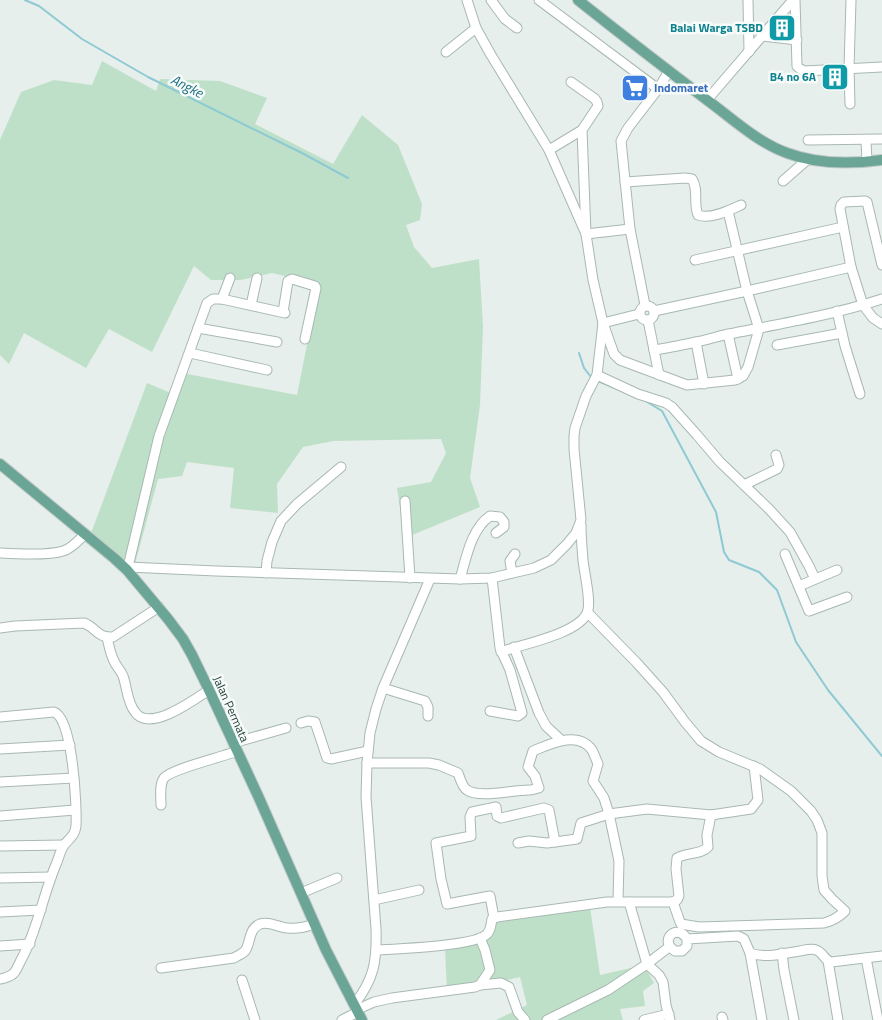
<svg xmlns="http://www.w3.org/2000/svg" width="882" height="1020" font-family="'Titillium Web',sans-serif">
<rect width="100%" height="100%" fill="#e6efeb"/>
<!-- green -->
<g fill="#bfe0c8">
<path d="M102,61L156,91L160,79L220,81L267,98L255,124L333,164L362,115L398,145L422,204L420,220L406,225L414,247L432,268L479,259L483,327L480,405L470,478L480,507L405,538L397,488L431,482L446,453L441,439L333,441L303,447L277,484L278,513L230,508L234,468L187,462L182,476L158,479L132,575L90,536L147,383L171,393L177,372L297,395L319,284L272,273L241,280H211L194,266L152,352L109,329L86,368L24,333L9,364L0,355V140L21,92L54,80L92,85Z"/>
<path d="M590,907L600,975L644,965L654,983L643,991L645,1006L620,1009L623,1020H496L527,1005L520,977L447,993L445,948L482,941L488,919Z"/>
</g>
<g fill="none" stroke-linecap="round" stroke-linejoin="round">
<!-- stream -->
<g stroke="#8ec9d4" stroke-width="2">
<path d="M25,0L39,6L82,39L148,77L302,153L348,178"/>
<path d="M579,353L584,368L591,377"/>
<path d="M598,381L617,389"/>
<path d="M644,400L662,411L716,512L724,552L729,560L759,572L777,590L796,642L828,690L882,756"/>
</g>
<!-- minor casing -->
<g stroke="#a8b8b2" stroke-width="11">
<g id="minor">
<path d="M467,0L476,28L491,55L549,150L586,234L630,229"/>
<path d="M491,0L505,19L517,28"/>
<path d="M539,0L658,89"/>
<path d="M748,0L749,52"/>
<path d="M795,0L797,66L799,68L804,71L882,67"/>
<path d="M762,36L797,40"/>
<path d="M446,52L476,28"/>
<path d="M707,100L793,0"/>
<path d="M850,104L849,68L851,0"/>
<path d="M582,130L586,234L593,280L603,323L614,354L620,360L687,385L735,380L743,376L748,367L759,329L747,291L728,211"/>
<path d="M808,140L882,139"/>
<path d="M866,140L867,162"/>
<path d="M549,150L582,130L598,106L597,102L595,99L571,82"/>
<path d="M783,181L808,159"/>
<path d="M625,182L685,178L692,179C699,190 693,204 698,215C710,220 730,210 741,205"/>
<path d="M695,260L843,227"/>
<path d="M882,265L867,202L865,201L844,202L841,205L840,209L851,267L863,305L873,318L882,324"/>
<path d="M222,299L230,278"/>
<path d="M251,305L257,278"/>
<path d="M645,305L630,229L621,141L628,128L658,89L669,71"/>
<circle cx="647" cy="313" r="7"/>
<path d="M654,311L747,291L851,267"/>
<path d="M837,311L845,346L860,394"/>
<path d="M283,312L288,281L292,279L315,286L316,288L305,339"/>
<path d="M648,320L659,375"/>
<path d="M603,323L639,314"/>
<path d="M198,328L277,342"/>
<path d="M728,334L738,379"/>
<path d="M696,342L704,384"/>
<path d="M777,345L842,333"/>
<path d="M654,350C668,348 682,345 696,342C707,340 718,336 729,334C780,324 833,315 882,299"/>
<path d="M190,353L267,370"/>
<path d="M597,375L638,394L666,403L672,407L697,435L720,462L769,509L790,532L809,566L815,579"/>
<path d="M744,485L777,469L779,465L776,455"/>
<path d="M405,501L410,578"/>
<path d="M0,553C17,554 48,556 63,551C71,549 79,540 85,534"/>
<path d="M785,554L809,611L847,597"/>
<path d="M128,567L159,436L207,303L213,299H222L285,313"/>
<path d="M127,570L128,567L216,571L460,579L492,578L534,568L551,560L567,544L576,533L581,520L574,449V436L575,428L586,396L597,375L603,323"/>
<path d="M266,573L267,561L272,542L281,521L297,504L341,467"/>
<path d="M512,573L510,561L515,554"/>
<path d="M460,579C466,559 471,529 490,516L500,517L504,522V527L496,533"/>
<path d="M799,586L837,570"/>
<path d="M0,628L15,626L84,623C97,628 97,638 113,637L159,607"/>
<path d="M107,637C109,646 110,654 115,663C117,667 121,671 123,676C127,687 127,702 135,712C149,733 194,700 209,690"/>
<path d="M514,647L539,713L546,726L561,740"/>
<path d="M501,652C522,644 578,634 587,613C592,603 584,572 583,560C582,548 581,537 581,525"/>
<path d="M383,688L425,701L428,707V716"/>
<path d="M490,711L518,716L522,713L510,670L500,648L492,578"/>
<path d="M0,717L54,712C73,718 77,807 76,826C75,835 70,838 64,845C61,849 59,857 57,862C43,894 38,929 21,960C19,964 17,969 14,973C10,977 5,978 0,979"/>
<path d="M301,723L308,721L315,722L327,758L331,759L368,751"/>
<path d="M233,743L286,728"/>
<path d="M0,749L70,745"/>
<path d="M367,763H429L439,765L458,773C460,778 462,787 467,790C480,799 515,789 531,790L539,788L535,776L528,767L533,751C550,744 578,730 592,750C594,754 596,759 598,764L593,781L604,798L609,814L619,861L618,901"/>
<path d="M0,782L74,778"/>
<path d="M161,805C161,797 159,785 164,778C171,769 223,757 237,751"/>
<path d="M0,816L75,810"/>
<path d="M518,843L529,841L547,843L577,839L581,823L609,814L647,809L711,815L751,809L758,800L754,766"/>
<path d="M0,846L64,845"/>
<path d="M0,878L51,877"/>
<path d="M301,893L337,878"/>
<path d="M374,900L419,890"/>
<path d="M629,902L647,964L659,975L663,982L666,1005L670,1020"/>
<path d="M672,902L677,900L679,896L676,869L677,858C687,852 701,855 708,847L707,835L711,815"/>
<path d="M0,912L41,910"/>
<path d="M494,918L490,896L447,904L441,879L436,843L471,836L470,817L472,812L496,807L497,816L501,818L544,808L549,810L555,842"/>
<path d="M687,939V946L682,951H675C658,941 677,922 687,939L738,936L744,939L750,953C765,959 785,953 800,951C805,950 812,948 816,950C823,952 824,960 831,962L882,956"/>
<path d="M0,946L30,944"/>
<path d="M377,950C396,949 476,946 487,934C491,930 491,924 492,919L497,917L607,902H673L680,922L681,924L699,927L824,923C832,921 839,917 845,911L832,899L824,890L822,876V833L817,820L811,811L791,791L760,769L719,752L701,741L685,722L663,692L636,662L588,613"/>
<path d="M750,953L762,1020"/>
<path d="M782,953L784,970L794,1020"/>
<path d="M866,958L878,1020"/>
<path d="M828,961L838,1020"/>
<path d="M161,968L234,958C237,956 242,954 245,951C251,943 248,929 260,924C268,921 278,927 287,928C296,929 306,927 314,924"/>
<path d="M242,980L255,1020"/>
<path d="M480,985L501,983L509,987L518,1012L525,1020"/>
<path d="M354,1005C374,979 377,962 376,929L366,797L367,763L370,733L376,709L383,688L430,579"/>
<path d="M356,1010L374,1002L392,998L475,987L480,985L490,970L485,950L480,938"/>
<path d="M722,1017L723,1020"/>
<path d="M342,1020L358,1012"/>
<path d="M547,1020L608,990L647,964L669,947"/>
<path d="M644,1020L669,1014"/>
</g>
</g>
<!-- major casing -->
<g stroke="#c2cac8" stroke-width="12">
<g id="major">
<path d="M578,0C622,35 666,69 711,103C735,121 759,143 787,153C816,164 852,164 882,160"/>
<path d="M0,464L114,558L127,570L168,619L183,639L192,655L209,690L259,798L326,950L362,1020"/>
</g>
</g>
<!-- minor -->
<use href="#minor" stroke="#fff" stroke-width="9"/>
<!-- major -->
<use href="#major" stroke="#6aa596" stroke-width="10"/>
</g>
<!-- icons -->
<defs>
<g id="building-square" transform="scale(1.4375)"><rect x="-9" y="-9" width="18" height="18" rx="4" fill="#0f9aa8" stroke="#f7fbf9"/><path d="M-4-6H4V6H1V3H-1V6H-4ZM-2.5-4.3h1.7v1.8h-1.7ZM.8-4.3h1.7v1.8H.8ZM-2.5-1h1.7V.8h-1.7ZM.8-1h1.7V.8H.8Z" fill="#fff"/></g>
<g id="supermarket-square" transform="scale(1.4375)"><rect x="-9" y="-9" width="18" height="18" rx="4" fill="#3f7fe0" stroke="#f7fbf9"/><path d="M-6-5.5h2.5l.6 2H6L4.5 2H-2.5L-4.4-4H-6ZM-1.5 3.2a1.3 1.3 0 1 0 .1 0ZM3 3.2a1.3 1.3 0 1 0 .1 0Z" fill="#fff"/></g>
</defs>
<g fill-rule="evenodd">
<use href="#building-square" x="782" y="28"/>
<use href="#building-square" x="835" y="77"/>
<use href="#supermarket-square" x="635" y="88"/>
</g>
<g text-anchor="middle" stroke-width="5" stroke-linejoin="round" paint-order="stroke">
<!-- culture labels -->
<g font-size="12" font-weight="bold" fill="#0d838f" stroke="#f7fbf9" text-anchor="end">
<text x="763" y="32">Balai Warga TSBD</text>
<text x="816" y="81">B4 no 6A</text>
</g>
<!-- shop labels -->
<g font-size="12" font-weight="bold" fill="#366cbe" stroke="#f7fbf9" text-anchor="start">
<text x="654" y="92">Indomaret</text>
</g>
<!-- street labels -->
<g font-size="12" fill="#24423a" stroke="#f7fbf9">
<text transform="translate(231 709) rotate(66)" y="4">Jalan Permata</text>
</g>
<!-- water labels -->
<g font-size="14" font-style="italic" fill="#1c6f80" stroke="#f7fbf9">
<text transform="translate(187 86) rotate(27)" y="5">Angke</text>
</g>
</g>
</svg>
